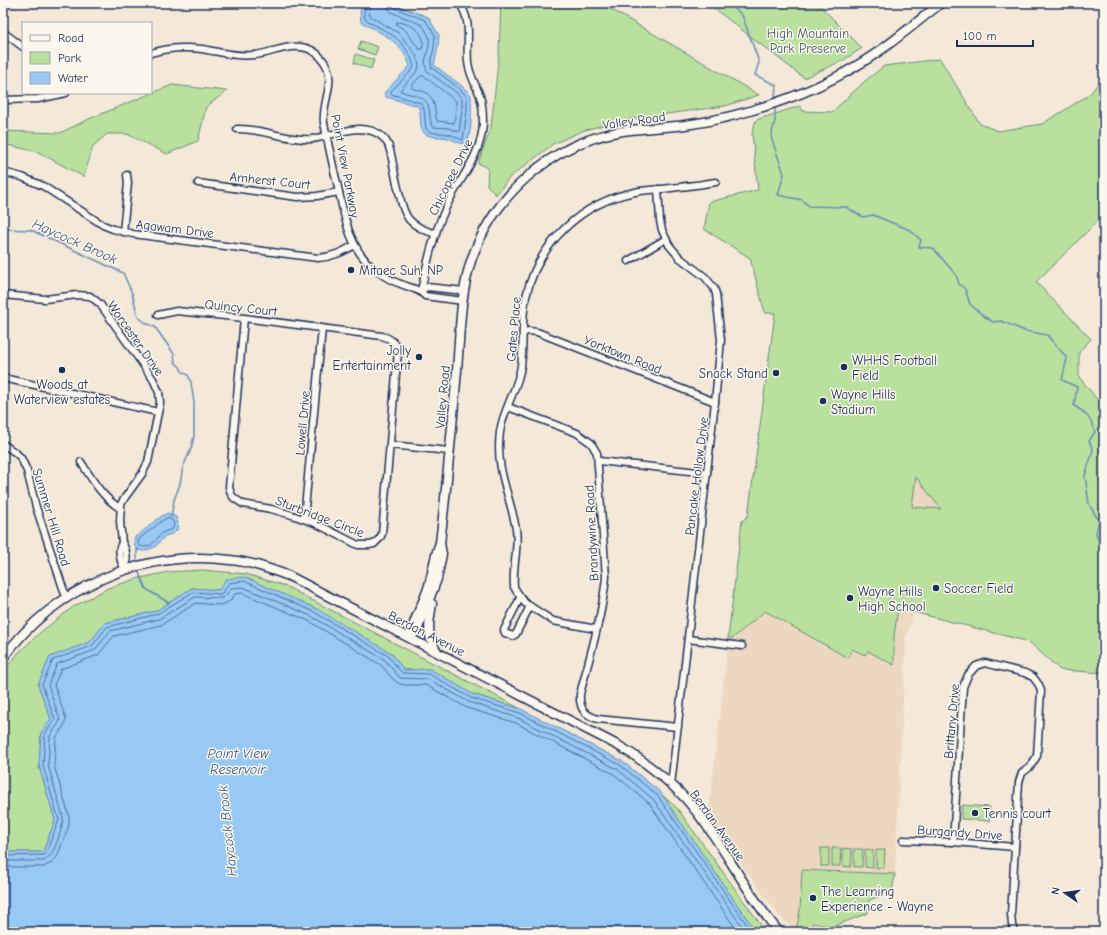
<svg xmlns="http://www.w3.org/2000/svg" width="1107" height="935" font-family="'Comic Neue',sans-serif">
<rect width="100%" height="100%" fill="#f4e9d8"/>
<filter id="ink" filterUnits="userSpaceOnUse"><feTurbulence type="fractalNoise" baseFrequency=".025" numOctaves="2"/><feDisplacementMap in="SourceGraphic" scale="8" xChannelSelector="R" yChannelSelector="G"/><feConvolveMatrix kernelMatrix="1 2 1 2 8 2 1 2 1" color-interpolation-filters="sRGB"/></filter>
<g filter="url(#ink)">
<!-- built -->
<path fill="#ecd8c0" d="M781,273L941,509L962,623L914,611L906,638L895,874L818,870L800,910L796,931L779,916L717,830L709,810L742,521L748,516Z"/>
<!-- green -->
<g fill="#b9e19d" stroke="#6a887e" fill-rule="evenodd">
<path d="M501,3H600L759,95L725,106L617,121L582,131L553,144L509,178L496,195L487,185L488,168L478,163L491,128L499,53Z"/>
<path d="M707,3H817L862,48L844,60L804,78Z"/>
<path d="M361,41L378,47L375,55L358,49Z"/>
<path d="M356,54L374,60L371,69L354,63Z"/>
<path d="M940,59L980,124L998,131L1042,124L1089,95L1104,76V215L1036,282L1091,339L1079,352V377L1104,408V673L1060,670L1029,642L898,608L894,636V665L868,651L865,655L852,649L848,658L765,611L733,638H728L742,521L748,516L775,313H765L750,258L704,229L709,202L758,190L752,133L756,120L800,106L803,111L832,112L865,81L884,66ZM916,477L941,509L912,507Z"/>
<path d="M172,85L227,91L206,107L198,141L167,154L127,134H107L93,146L84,177L38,152L3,144V131L60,133L91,118Z"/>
<path d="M203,570L246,574L285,586L521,709L472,694L430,669L404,670L391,653L219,590L192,588L156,611L105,623L90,642L50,657L38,685L51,719L41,733L39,766L55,820L43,852H3V672L20,651L42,631L73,607L108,588L136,579L168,572Z"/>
<path d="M660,793L677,808L766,932H756Z"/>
<path d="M962,805L990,807L989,821L961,819Z"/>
<rect x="821" y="848" width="8" height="18"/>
<path d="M832,848H841L840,866H832Z"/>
<path d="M843,848L852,849L851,867L843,866Z"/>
<path d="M854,849H863L862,867H854Z"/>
<path d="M865,849L873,850V868L865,867Z"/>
<path d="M876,850H885L884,868H876Z"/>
<path d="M802,870L895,874L892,892L869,900L868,913L832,927L813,923L810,932H796L800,910Z"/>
</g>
<!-- water -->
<g fill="#98c9f4" stroke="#668bb8">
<path d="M368,3L394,4L428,17L439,35L438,48L434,65L462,86L471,95C471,108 473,133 466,144C459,144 454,140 448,138C441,136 426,139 422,130C419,123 422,114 418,106L386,97L384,93L410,66C401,41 383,34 361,22L360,12L362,5Z"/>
<path d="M168,513L176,517L178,523L177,530L172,534L165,536L155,547L144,551L137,550L134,544L135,537C147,530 155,518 168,513Z"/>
<path d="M244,577L315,608L391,653L404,670L430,669L472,694L521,709L622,761L660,792L756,932H3V852H43L55,820L39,766L41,733L51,719L38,685L50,657L90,642L105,623L156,611L192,588L219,590L226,579Z"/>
</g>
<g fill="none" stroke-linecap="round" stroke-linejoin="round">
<!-- shore -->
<g stroke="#4d6d9a" stroke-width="1">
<path d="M367,3L364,12L365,19C375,26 386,30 395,37C402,42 416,61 413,69L391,91V94L421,103L424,109L426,129C432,135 441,132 448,134C454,135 458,139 463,140L467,110V97L460,89L431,67V60L434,48L435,35L425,20L395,8L392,3"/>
<path d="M372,3L369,12L370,16L400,34L416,55L419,65L418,70L401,89V91C411,96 426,94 429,108C430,114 430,121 432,127L448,128L459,132L462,110V99L456,92L428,72C419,60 436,45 426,31C424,28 423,25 420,24C411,19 401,17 391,12L388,8L387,3"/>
<path d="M397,22C411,23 428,33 422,49H419L405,30L397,25Z"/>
<path d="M421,76H424L456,101V110L454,123L437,121C434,111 436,98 425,92C421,90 416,90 412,88V86Z"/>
<path d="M168,518L173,521L174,524L173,528C170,531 167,530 164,532C156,536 154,550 140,546L138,543L139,539L163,520Z"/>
<path d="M3,856L45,855L59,820L43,766L45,734L55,719L42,685L53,660L92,646L107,627L157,614L193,592L220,594L223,592L229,583L244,581L314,612L388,656L402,673L429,674L471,698L520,713L620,765L657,795L752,932"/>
<path d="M3,861H43C54,858 60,833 63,822V817L48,765L50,736L58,724L60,720L48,685L57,664L95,650L110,631L159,619L195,597L222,598L226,595L232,588L243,587L311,616L385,660L400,678L428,679L469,702L518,718L617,769L653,799L746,932"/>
<path d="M3,867H43L52,863L57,857L69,825V816L54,765L56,738L64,726L66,719L54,685L61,669L98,655L114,636L161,625L196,603L218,605L224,604L230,601L235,594L242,593L309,621L381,665L393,679L398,683L404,685H426L467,708L516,723L614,774L649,803L738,932"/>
</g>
<!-- stream -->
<g stroke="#668bb8" stroke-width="1.5">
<path d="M728,3L742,15L759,62L755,75L776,85L775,98"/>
<path d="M775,108V121L771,137L784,174L778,195L802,200L809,206L846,207L863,217L873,215L910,230L921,240L919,247L933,248L956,275L959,284L965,289L970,304L982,315L993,322L1001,321L1025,331L1047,335L1067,358L1062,380L1077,387L1074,406C1086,412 1091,419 1095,432L1089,441L1093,450L1085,476L1089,504L1099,521L1096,533L1104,556"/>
<path d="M3,229L31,230L123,273L132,293L138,317L146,323L155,327L174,354L175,362L180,367L182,371L188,375L191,382L194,403V436L191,449L183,467L180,484L174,500L171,517"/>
<path d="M137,559V550L139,549"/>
<path d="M139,573L146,589L169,603"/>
</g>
<!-- minor casing -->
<g stroke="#1b2f5e" stroke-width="9">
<g id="minor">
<path d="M3,8L7,3"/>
<path d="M3,32L23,47"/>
<path d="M151,53C167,48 185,47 202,49C220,52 236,57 254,55C269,54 285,45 301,47C309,48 317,52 322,59C339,79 321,101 324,123C328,143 332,163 337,183C344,214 348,247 374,269C382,275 391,281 401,284C409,288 419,288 425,296L463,301"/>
<path d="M3,100L38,99L66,93"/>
<path d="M237,129C262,128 287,141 312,139C333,136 360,121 380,135C389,141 390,150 392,159C394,170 396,181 399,192C404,218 409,226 436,234"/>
<path d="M3,172L22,177L43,186L103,225L113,229L133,234L318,258C333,257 342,252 355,245"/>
<path d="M198,183L297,197L317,196L339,192"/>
<path d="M658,189L660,221L662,230L669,245L680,258L705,277L714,288L716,294L721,340L715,402L671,785"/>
<path d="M123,232L128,183L127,175"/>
<path d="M628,261L666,239"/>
<path d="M421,291C427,264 433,236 444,212C456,182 482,157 483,123C483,114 483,105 480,96C476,85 469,74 468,62C466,41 473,21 459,3"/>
<path d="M421,291L427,287L464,291"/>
<path d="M3,295L45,299L77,295L90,296L100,304L153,379L159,392L160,403L148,462L142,474L126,496L121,504L120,521L122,543"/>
<path d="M158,315L177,311L244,318L382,336C390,338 396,342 398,351L382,534L380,538L374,544L369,545H358L315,523L292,515L271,509L243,504L234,498L231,494L229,487L244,318"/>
<path d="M523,333L528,331L537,332L715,402"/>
<path d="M3,378L158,412"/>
<path d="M508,407L577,433L591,443L597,453L606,577C602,617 590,656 580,694C579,708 584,715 598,719L678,727"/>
<path d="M3,444L16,453L21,458L27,471L36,507L66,597"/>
<path d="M390,445L449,451"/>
<path d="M599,461L707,473"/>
<path d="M81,462C93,481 102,497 121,509"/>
<path d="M304,519L322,328"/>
<path d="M122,543C127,549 127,562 126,570C120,563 117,550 122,543Z"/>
<path d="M520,598L504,630L505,633L513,636L516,634L530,606"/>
<path d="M596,629L553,621L525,603L517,592L514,587C512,568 519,548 516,529C510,494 495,470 500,432C503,409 518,389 521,366C524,343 521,319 526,297C538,243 582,202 635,192C644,190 654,190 662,189C680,187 698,185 716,182"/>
<path d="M688,639L742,646"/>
<path d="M903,840L953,842L1015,847"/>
<path d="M953,842L963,687L968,675L976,666L985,663L1025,673L1033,677L1039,685L1041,691L1037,756L1030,767L1022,773L1019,782L1011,914L1012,925L1014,932"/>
</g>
</g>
<!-- secondary casing -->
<g stroke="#1b2f5e" stroke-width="11">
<g id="secondary">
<path d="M432,604C429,621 426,635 436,650"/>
<path d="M410,637L417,631L420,623L437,579L442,554L440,543C447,485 452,428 457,370C460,334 460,295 471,261C493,196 550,145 617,132C639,128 662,128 685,125C716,121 746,113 775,103C814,90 852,71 885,47C904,33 922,18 941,3"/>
<path d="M410,637C413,619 424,603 429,585C433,571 434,557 440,543"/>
<path d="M3,658C55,587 143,549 230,560C251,562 270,569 289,576L619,746C643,760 667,779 686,799C722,840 744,891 779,932"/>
</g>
</g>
<!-- minor -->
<use href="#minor" stroke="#fbf7ec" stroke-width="6"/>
<!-- secondary -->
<use href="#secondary" stroke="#fbf7ec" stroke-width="8"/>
</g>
</g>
<!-- markers -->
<g fill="#1b2f5e" stroke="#fbf7ec" stroke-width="1.5">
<circle cx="351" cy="270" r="4"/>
<circle cx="419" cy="357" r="4"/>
<circle cx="844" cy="367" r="4"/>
<circle cx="62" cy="370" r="4"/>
<circle cx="776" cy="373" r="4"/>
<circle cx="823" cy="401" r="4"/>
<circle cx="936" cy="588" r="4"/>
<circle cx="850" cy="598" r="4"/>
<circle cx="975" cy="813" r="4"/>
<circle cx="813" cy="898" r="4"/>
</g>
<g text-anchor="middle" stroke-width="3" stroke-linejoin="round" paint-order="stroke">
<!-- park labels -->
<g font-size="13" fill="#425c6e" stroke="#fbf7ec">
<text x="808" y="38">High Mountain<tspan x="808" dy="15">Park Preserve</tspan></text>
</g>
<!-- street labels -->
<g font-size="13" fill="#1b2f5e" stroke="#fbf7ec">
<text transform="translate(634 120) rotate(-8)" y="5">Valley Road</text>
<text transform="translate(346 166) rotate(79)" y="5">Point View Parkway</text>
<text transform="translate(450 177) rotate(-64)" y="5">Chicopee Drive</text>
<text transform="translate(270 180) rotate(6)" y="5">Amherst Court</text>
<text transform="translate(175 228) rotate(7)" y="5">Agawam Drive</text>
<text transform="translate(241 307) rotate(6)" y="5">Quincy Court</text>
<text transform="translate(513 329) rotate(-85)" y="5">Gates Place</text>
<text transform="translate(136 338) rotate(55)" y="5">Worcester Drive</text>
<text transform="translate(623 354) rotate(22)" y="5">Yorktown Road</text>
<text transform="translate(442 397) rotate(-85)" y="5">Valley Road</text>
<text transform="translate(302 423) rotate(-85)" y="5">Lowell Drive</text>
<text transform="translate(696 476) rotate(-83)" y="5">Pancake Hollow Drive</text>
<text transform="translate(320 516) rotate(21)" y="5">Sturbridge Circle</text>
<text transform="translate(52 517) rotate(73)" y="5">Summer Hill Road</text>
<text transform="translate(591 533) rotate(-93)" y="5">Brandywine Road</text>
<text transform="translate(427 633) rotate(27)" y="5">Berdan Avenue</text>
<text transform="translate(951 721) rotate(-85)" y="5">Brittany Drive</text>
<text transform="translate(718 825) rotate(54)" y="5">Berdan Avenue</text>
<text transform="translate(960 832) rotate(4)" y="5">Burgandy Drive</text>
</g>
<!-- poi labels -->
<g font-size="13" fill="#1b2f5e" stroke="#fbf7ec" text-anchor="start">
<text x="359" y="275">Mitaec Suh, NP</text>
<text x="411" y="355" text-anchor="end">Jolly<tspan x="411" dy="15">Entertainment</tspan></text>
<text x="852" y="365">WHHS Football<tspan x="852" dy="15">Field</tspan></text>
<text x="768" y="378" text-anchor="end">Snack Stand</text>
<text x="62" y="389" text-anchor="middle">Woods at<tspan x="62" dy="15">Waterview estates</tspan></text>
<text x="831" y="399">Wayne Hills<tspan x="831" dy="15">Stadium</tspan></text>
<text x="944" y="593">Soccer Field</text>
<text x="858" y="596">Wayne Hills<tspan x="858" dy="15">High School</tspan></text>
<text x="983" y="818">Tennis court</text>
<text x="821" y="896">The Learning<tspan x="821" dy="15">Experience - Wayne</tspan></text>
</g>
<!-- water labels -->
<g font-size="14" font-style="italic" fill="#3a5684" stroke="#fbf7ec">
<text transform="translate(75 241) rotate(24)" y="5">Haycock Brook</text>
<text x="238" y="758">Point View<tspan x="238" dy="16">Reservoir</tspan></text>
<text transform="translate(227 831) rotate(-96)" y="5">Haycock Brook</text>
</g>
</g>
<!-- margin -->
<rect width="1107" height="935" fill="none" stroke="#fbf7ec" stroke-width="16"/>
<rect x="8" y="8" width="1091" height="919" fill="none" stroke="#1b2f5e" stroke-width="1.5" filter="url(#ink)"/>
<!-- legend -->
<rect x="22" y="22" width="130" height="72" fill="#fbf7ec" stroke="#a1a7b3"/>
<rect x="30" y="35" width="20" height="6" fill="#fbf7ec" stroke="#a1a7b3"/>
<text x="58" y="42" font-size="12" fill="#1b2f5e">Road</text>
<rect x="30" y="52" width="20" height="12" fill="#b9e19d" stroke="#a1a7b3"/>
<text x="58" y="62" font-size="12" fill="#1b2f5e">Park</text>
<rect x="30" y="72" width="20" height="12" fill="#98c9f4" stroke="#a1a7b3"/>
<text x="58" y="82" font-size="12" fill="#1b2f5e">Water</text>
<!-- north arrow -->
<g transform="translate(1065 893) rotate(283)" stroke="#fbf7ec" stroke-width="3" paint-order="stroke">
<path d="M0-3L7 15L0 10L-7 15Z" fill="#1b2f5e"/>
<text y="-6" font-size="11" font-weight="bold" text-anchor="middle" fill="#1b2f5e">N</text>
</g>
<!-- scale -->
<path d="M957 40v6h76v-6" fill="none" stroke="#1b2f5e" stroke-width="2"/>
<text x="963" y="40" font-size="12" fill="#1b2f5e" stroke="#fbf7ec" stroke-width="3" paint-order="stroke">100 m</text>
</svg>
